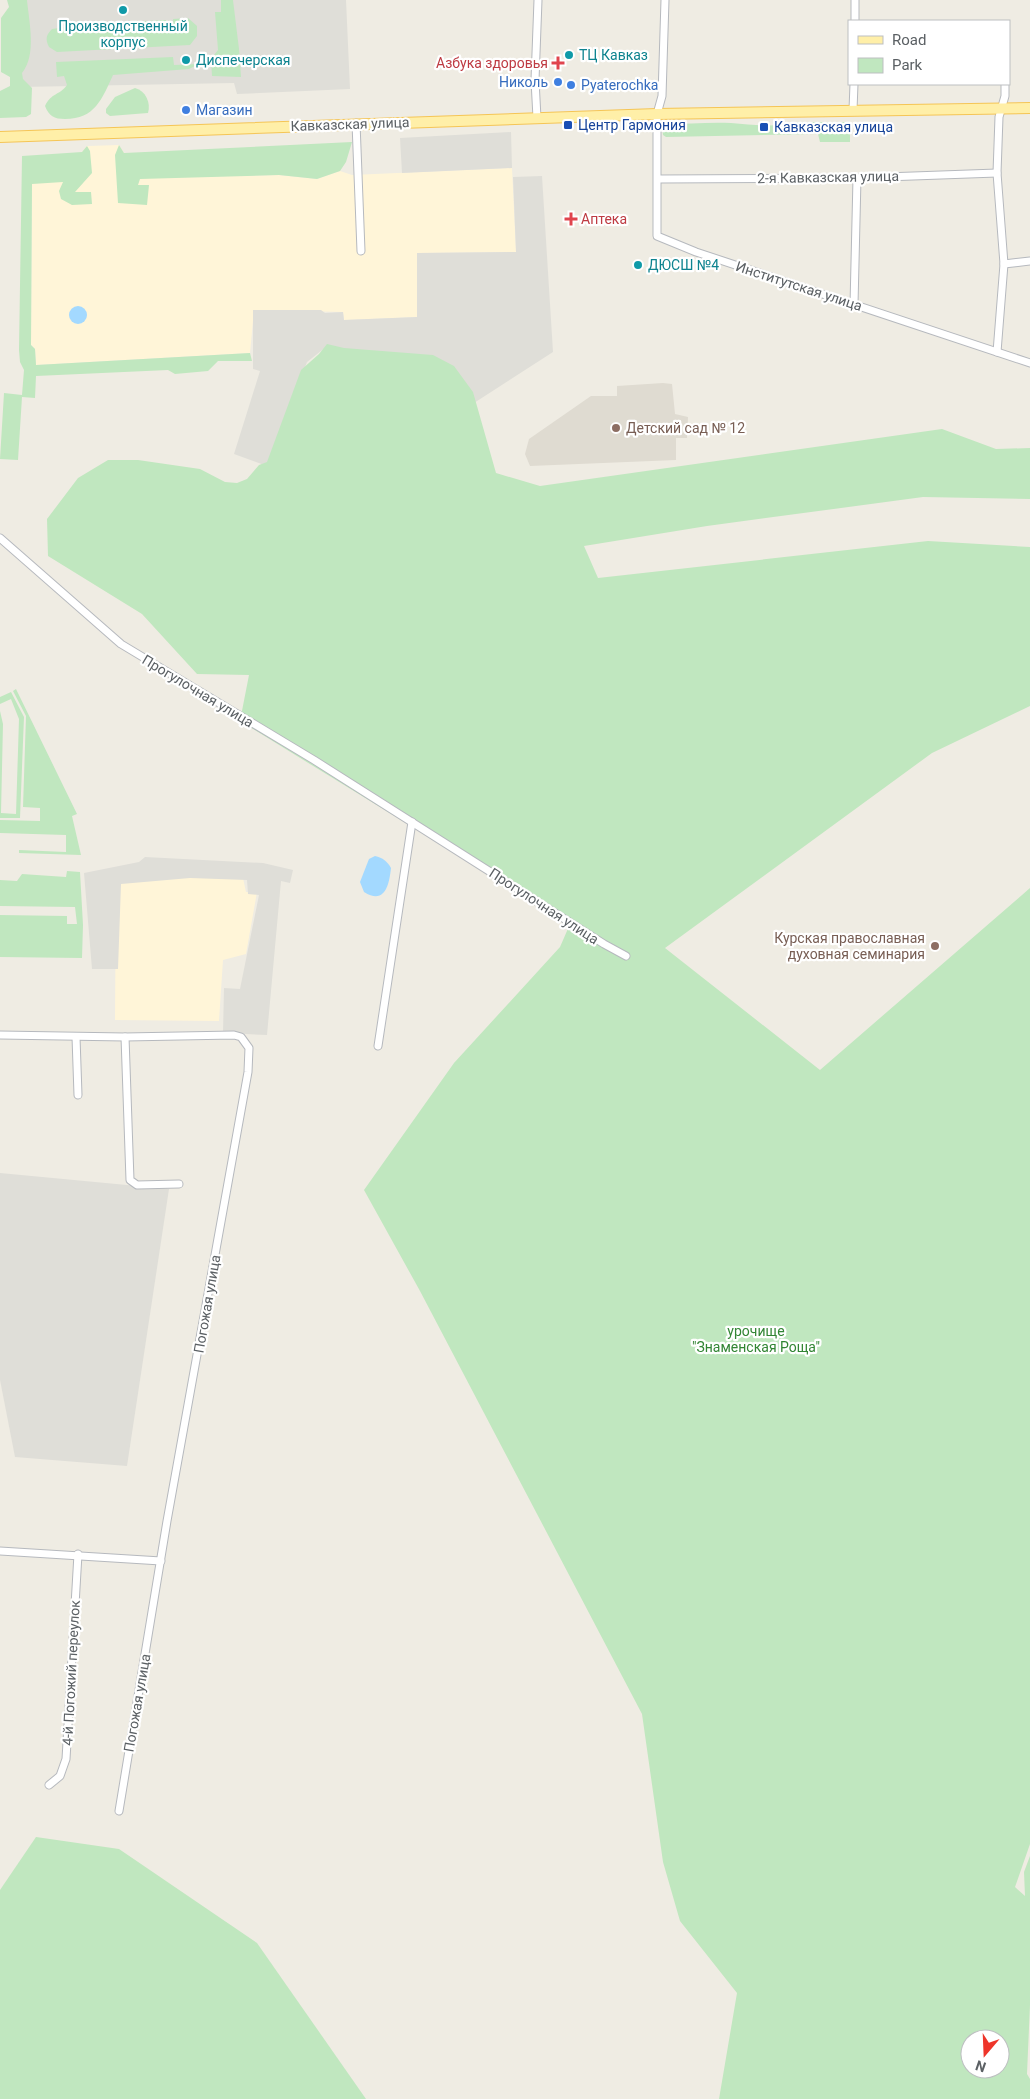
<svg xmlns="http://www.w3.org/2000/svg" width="1030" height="2099" font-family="Roboto,sans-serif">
<rect width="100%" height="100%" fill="#efece3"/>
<!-- commercial -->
<g fill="#fff5d8">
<path d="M119,145L124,153L175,177L279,175L317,179L340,171L352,175L512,168L516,252L418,253L417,317L344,320L343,312L254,310L250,353L36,365L35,349L31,345L32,183L82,152L87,146Z"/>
<path d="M167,878H243L246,892H257L246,954L223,960L219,1021L115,1020L116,882Z"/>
</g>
<!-- industrial -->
<g fill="#dfded8">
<path d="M16,0H346L350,89L237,94L234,83L20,87Z"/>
<path d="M511,132L512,168L402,173L400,138Z"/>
<path d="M542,176L553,352L474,403L326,347L307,362L267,466L234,454L260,371L253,369V310H321L325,313L343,312L344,320L417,317V253L516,252L513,177Z"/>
<path d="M145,857L263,863L293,870L290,883L281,881L267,1035L223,1033L224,988L240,989L259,895L248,894L247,880L190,878L121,884L118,969H92L84,873L139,862Z"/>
<path d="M0,1173L169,1189L127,1466L15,1457L0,1380Z"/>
</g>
<!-- education -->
<path fill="#dfdbd1" d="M663,383L672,384L675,414L688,417L687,438H676V460L530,466L525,454L529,439L591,396H617V386Z"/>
<!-- green -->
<g fill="#c0e7bf" fill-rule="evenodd">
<path d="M7,0H27C29,22 37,55 22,73L23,79L32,88L31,114L26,117L0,118V91L10,86V77L1,72V18L9,7Z"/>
<path d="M221,0H233L239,49L241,77L212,76L211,59L218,50L215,12H221Z"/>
<path d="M188,18L197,26V36L190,45L57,52L49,47C45,39 46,35 52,29L80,25L166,20L174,33L173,19Z"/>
<path d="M173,57L174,65L199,64L189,69L113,75C102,99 95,119 65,119C54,119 49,116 45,106C52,92 59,96 67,85L64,76L57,77L56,62Z"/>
<path d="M135,88C146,91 151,103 148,113L110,116L106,113V109L115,97Z"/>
<path d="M798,122H850V142H820L818,134L666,137L663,135L662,126L665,124C687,124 710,122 731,123C755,125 775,128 798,122Z"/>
<path d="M352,142L346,162L340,171L317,179L279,175L140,179L138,185H149L147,205L118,203L115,155L119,145L124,153Z"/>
<path d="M87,146L90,151L92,173L75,192H91L92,204L72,205L61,199L59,191L63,182L32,184L31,345L35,349L36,365L250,353L252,361H218L208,371L175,374L168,370L36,376L35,398L22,397L18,460L0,459L4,393L22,395L24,370L20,362L19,350L22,156L82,152Z"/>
<path d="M327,344L344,348L433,355L454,366L473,392L496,473L540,486L942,429L996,449L1030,448V499L923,497L707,526L584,546L598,578L928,541L1030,547V706L932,753L665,948L820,1070L1030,888V1844L1015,1887L1025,1896L1024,1872L1030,1856V2005L1027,2074L1030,2079V2099H719L737,1993L680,1921L663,1862L642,1714L420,1291L364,1190L454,1063L560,947L570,924L240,721L249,675L197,674L142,614L48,556L47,519L78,478L108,460H138L200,469L225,482L237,483L247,479L259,465L267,462L301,370L319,354ZM970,2039H1000V2069H970Z"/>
<path d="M16,689L77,814L72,816L81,855L19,853V850L66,852V835L0,833V820L40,821V808L23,807L26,716L13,691Z"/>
<path d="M11,692L24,717L20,818H0V711L3,724L1,813L16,814L19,719L11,699L0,704V697Z"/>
<path d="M67,871L80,872L83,925L82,958L0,957V915L67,916V924H77L75,907L0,906V880L17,881L22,874L66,877Z"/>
<path d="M36,1837L119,1849L257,1943L366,2099H0V1890Z"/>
</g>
<!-- water -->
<g fill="#a3d9ff">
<circle cx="78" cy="315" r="9"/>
<path d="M375,856C383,858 387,861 391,868C389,885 385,905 364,892L360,882L369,859Z"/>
</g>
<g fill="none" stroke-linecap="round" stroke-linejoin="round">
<!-- street casing -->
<g stroke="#b6b9be" stroke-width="9">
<g id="street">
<path d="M665,0L662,96L657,114V236L696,252L1030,363"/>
<path d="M855,21V0"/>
<path d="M853,110L854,84"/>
<path d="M537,118L535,80L538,0"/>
<path d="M356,123L361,251"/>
<path d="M659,179L857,178L997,173"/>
<path d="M1004,264L1030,261"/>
<path d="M854,305L857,178"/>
<path d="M997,352L1004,264L997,173L999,117L1005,96V84"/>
<path d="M0,538L121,644L314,760L604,944L626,956"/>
<path d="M0,1035L125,1037L234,1035L241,1037L249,1048L248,1072L167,1521L119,1811"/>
<path d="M76,1037L78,1095"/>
<path d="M125,1037L130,1180L137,1185L179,1184"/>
<path d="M378,1046L412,822"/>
<path d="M0,1551L161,1561"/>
<path d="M49,1785L60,1776L66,1759L78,1554"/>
</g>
</g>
<!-- primary casing -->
<g stroke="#f5c556" stroke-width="12">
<path id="primary" d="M0,137L657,114L1030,108"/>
</g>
<!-- street -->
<use href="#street" stroke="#fff" stroke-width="7"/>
<!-- primary -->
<use href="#primary" stroke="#ffefa8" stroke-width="10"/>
</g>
<!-- markers -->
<g fill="#0f9aa8" stroke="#fff" stroke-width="2">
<circle cx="123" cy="10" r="5"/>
<circle cx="569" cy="55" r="5"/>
<circle cx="186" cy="60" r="5"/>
<circle cx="638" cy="265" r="5"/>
</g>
<g fill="#e0444e" stroke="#fff" stroke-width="2">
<path d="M555.5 55.5h5v5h5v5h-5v5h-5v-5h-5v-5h5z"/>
<path d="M568.5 211.5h5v5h5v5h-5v5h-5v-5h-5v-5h5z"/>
</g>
<g fill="#3f7fe0" stroke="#fff" stroke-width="2">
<circle cx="558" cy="82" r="5"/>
<circle cx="571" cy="85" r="5"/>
<circle cx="186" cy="110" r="5"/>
</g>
<g fill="#1a4fb4" stroke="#fff" stroke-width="2">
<rect x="563" y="120" width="10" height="10" rx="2.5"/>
<rect x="759" y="122" width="10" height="10" rx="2.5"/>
</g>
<g fill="#8d6e63" stroke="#fff" stroke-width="2">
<circle cx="616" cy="428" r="5"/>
<circle cx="935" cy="946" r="5"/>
</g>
<g text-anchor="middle" stroke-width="4.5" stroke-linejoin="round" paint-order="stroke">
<!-- culture labels -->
<g font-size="14" fill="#0d838f" stroke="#fff" text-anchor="start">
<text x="123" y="31" text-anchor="middle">Производственный<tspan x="123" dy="16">корпус</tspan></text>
<text x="579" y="60">ТЦ Кавказ</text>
<text x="196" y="65">Диспечерская</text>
<text x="648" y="270">ДЮСШ №4</text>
</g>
<!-- health labels -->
<g font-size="14" fill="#be3a42" stroke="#fff" text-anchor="end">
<text x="548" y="68">Азбука здоровья</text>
<text x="581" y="224" text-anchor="start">Аптека</text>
</g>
<!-- shop labels -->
<g font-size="14" fill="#366cbe" stroke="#fff" text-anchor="start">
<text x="548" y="87" text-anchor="end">Николь</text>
<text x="581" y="90">Pyaterochka</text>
<text x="196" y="115">Магазин</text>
</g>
<!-- street labels -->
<g font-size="14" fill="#5b6064" stroke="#fff">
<text transform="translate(350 124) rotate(-2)" y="5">Кавказская улица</text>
<text transform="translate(828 177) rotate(-1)" y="5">2-я Кавказская улица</text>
<text transform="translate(799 286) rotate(18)" y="5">Институтская улица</text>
<text transform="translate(198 691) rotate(31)" y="5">Прогулочная улица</text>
<text transform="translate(544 906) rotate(33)" y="5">Прогулочная улица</text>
<text transform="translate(207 1304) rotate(-80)" y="5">Погожая улица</text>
<text transform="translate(71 1673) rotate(-87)" y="5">4-й Погожий переулок</text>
<text transform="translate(137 1703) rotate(-80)" y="5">Погожая улица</text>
</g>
<!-- transit labels -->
<g font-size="14" fill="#164399" stroke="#fff" text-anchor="start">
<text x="578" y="130">Центр Гармония</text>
<text x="774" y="132">Кавказская улица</text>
</g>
<!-- education labels -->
<g font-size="14" fill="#785e54" stroke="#fff" text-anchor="start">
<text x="626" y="433">Детский сад № 12</text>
<text x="925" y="943" text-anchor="end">Курская православная<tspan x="925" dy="16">духовная семинария</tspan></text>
</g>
<!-- park labels -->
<g font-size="14" fill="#328534" stroke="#fff">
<text x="756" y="1336">урочище<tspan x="756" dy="16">"Знаменская Роща"</tspan></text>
</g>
</g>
<!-- legend -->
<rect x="848" y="20" width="162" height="65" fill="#ffffff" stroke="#bdbfc1"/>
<rect x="858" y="36" width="25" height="8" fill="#ffefa8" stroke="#bdbfc1"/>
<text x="892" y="45" font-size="15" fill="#5b6064">Road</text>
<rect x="858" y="58" width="25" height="15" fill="#c0e7bf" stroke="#bdbfc1"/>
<text x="892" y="70" font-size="15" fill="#5b6064">Park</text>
<!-- north arrow -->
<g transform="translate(985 2054) rotate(199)"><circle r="24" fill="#ffffff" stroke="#bdbfc1"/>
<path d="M0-4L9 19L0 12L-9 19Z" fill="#ee352a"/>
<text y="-8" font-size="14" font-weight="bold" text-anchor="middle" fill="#5b6064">N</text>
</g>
</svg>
